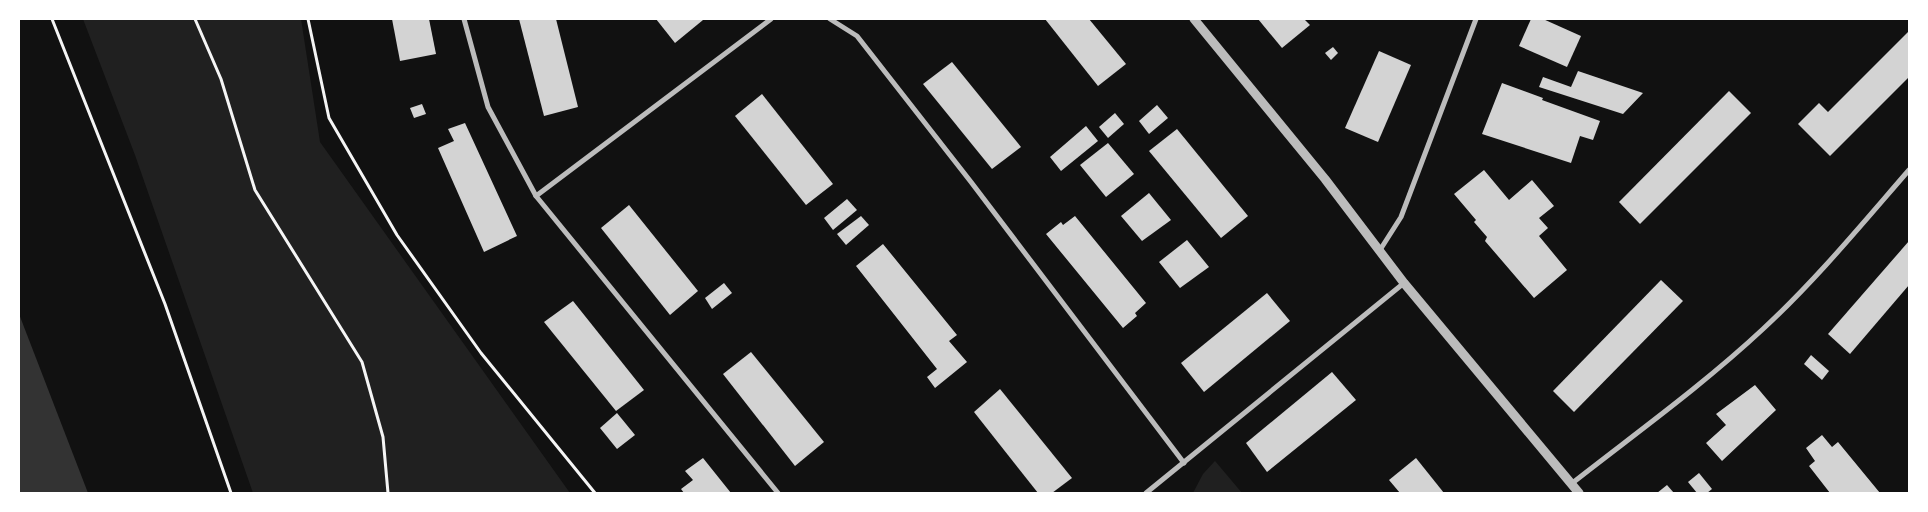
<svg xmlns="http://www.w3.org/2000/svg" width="1928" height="512" font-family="'Open Sans',sans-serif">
<rect width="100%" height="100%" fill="#111"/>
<!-- green -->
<g fill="#202020">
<path d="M83,19H301L320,142L570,493H253L135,155Z"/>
<path d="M1215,461L1242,493H1193L1203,474Z"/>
</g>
<!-- water -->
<path fill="#333" d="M19,314L88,493H19Z"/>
<!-- building -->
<g fill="#d3d3d3">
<path d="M392,19H429L436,54L400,61Z"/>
<path d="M519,19H556L578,107L544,116Z"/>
<path d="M656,19H702L703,20L675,43Z"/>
<path d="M1045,19H1089L1126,64L1098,86Z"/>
<path d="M1258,19H1304L1310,25L1282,48Z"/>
<path d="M1531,19H1543L1581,36L1567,67L1519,46Z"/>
<path d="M1909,31V77L1830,156L1798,124L1819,103L1828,112Z"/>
<path d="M1333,47L1338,53L1331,60L1325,53Z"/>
<path d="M1379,51L1411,65L1378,142L1345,128Z"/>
<path d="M952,62L1021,147L992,169L923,84Z"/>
<path d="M1578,71L1643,93L1623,114L1539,87L1543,77L1571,87Z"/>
<path d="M1502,83L1543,98L1542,100L1600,121L1593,140L1580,136L1571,163L1482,134Z"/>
<path d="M1729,91L1751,113L1640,224L1619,202Z"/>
<path d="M762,94L833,184L806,205L735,116Z"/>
<path d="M422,104L426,114L414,118L410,108Z"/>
<path d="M1157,105L1168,118L1149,134L1139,121Z"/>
<path d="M1115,113L1124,124L1108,138L1099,127Z"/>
<path d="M465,123L517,236L484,252L438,148L454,141L448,129Z"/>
<path d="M1086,126L1098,141L1061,171L1050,157Z"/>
<path d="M1177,129L1248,216L1221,238L1149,151Z"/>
<path d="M1108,143L1134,174L1106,197L1080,165Z"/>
<path d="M1484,170L1509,200L1532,180L1554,206L1539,218L1548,228L1539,236L1567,270L1534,298L1485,241L1487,237L1474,222L1476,220L1454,194Z"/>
<path d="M1149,193L1171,220L1142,241L1121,216Z"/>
<path d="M847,199L857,210L833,230L824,218Z"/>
<path d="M629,205L698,291L670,315L601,228Z"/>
<path d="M861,216L869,225L846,245L837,234Z"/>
<path d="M1075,216L1146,303L1135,313L1137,316L1123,328L1046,234L1061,222L1063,225Z"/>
<path d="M1187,240L1209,267L1180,288L1159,262Z"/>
<path d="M1909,241V285L1850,354L1828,334Z"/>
<path d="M883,244L957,335L949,341L967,362L935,388L927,377L937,369L856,266Z"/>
<path d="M1661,280L1683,301L1574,412L1553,391Z"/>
<path d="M724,283L732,293L712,309L705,298Z"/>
<path d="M1267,293L1290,321L1204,392L1181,363Z"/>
<path d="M573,301L644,390L616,411L544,322Z"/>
<path d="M751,352L824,442L795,466L723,374Z"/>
<path d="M1811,355L1829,371L1822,380L1804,364Z"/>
<path d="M1332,372L1356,400L1267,472L1246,443Z"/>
<path d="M1755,385L1776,410L1722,461L1706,443L1726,425L1716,414Z"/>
<path d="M1000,389L1072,478L1052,493H1038L974,412Z"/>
<path d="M617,413L635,435L617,449L600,428Z"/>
<path d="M1822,435L1832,447L1838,442L1880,493H1830L1809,466L1815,461L1806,448Z"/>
<path d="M703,458L731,493H684L681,489L693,480L685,471Z"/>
<path d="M1416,458L1444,493H1400L1389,480Z"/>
<path d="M1699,473L1712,489L1707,493H1697L1688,482Z"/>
<path d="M1667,485L1674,493H1657Z"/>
</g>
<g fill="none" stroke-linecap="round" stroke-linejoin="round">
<!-- path -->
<g stroke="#f5f5f5" stroke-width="3">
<path d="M52,19L165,304L231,493"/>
<path d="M195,19L221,79L255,190L362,362L383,437L388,493"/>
<path d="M308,19L329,118L397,235L481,353L595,493"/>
</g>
<!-- minor -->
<g stroke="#bcbcbc" stroke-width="5">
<path d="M464,19L488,107L536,196L778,493"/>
<path d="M830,19L857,36L971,182L1184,463"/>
<path d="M536,196L771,19"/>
<path d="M1380,250L1401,217L1476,19"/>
<path d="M1571,484C1636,433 1703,385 1763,329C1816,280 1862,224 1909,170"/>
<path d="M1146,493L1404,283"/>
</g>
<!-- tertiary -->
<path stroke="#bcbcbc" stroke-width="9" d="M1194,19L1325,179L1404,283L1579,493"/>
</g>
<!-- border -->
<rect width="1928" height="512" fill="none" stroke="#ffffff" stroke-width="40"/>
</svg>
